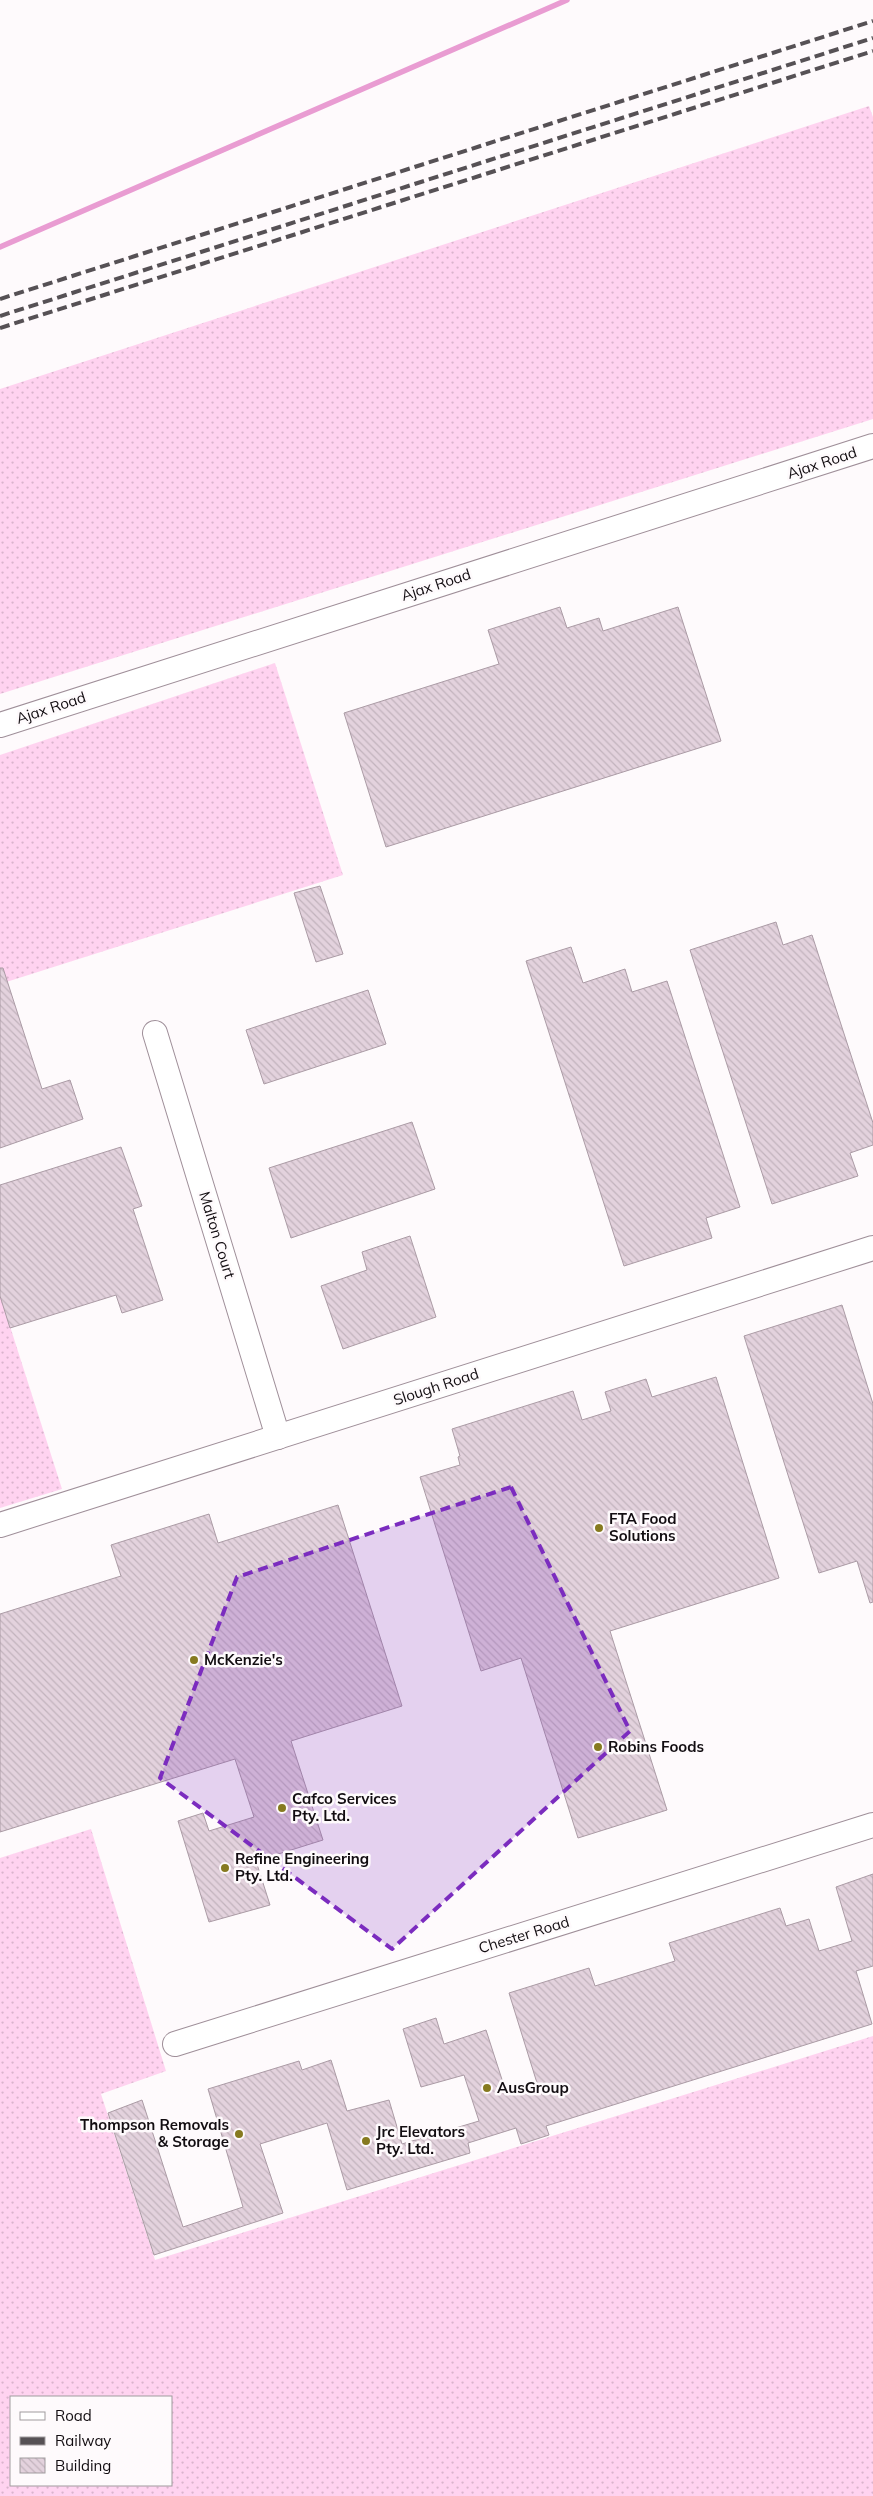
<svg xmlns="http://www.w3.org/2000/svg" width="873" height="2496" font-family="Mulish,sans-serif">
<defs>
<pattern id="grass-dots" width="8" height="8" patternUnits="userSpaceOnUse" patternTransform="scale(1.25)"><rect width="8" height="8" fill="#ffd3f0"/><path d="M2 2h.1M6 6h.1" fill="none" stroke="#dab4cd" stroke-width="1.8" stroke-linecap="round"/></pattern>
<pattern id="building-back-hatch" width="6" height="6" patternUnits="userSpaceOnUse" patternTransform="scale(1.25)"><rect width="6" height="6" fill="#e3d2dd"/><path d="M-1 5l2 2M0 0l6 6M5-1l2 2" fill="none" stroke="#c2b3bd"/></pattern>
</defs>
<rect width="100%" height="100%" fill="#fefafc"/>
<!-- grass -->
<g fill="url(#grass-dots)" fill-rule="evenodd">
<path d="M869,106L873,117V419L0,694V389Z"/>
<path d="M275,663L343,875L0,984V755Z"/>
<path d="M0,1295L62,1489L0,1508Z"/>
<path d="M91,1829L166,2071L101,2094L155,2260L873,2036V2496H0V1858ZM11,2397H171V2485H11Z"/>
</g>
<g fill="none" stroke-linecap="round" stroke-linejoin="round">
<!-- stream -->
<path stroke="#e99cd2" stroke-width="5.5" d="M0,247L567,0"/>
</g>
<!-- building -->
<g fill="url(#building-back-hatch)" stroke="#ab9ba5">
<path d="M560,607L567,628L599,618L603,631L678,607L721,741L386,847L344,713L499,664L488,630Z"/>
<path d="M320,886L343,954L316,962L294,893Z"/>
<path d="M776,922L783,945L812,935L873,1123V1145L850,1153L858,1176L772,1204L690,950Z"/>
<path d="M571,947L583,983L625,969L632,992L667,981L740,1207L706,1218L712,1238L624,1266L526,961Z"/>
<path d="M0,968H3L42,1089L70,1080L83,1119L0,1148Z"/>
<path d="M368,990L386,1044L264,1084L246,1030Z"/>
<path d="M412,1122L435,1189L291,1238L269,1168Z"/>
<path d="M121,1147L142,1206L133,1209L163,1300L122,1313L116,1295L10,1328L0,1296V1185Z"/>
<path d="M410,1236L436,1317L343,1349L321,1286L367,1270L362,1252Z"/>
<path d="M842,1305L873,1404V1602L870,1603L857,1561L819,1573L744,1336Z"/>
<path d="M716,1377L779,1578L610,1631L667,1810L578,1838L521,1658L481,1671L420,1477L460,1465L458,1457L460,1456L452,1429L573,1391L582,1420L611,1411L605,1392L646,1379L652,1397Z"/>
<path d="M338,1505L402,1706L291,1741L323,1840L256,1861L270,1905L209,1922L178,1821L203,1813L209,1831L254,1817L235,1759L0,1832V1614L121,1576L111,1545L209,1514L218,1543Z"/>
<path d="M873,1874V1966L856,1971L872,2024L546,2126L549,2135L521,2144L516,2128L468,2143L470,2153L347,2190L327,2123L260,2144L283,2213L154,2255L108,2113L142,2100L183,2227L243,2207L208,2089L299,2061L302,2070L331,2060L347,2111L389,2100L402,2144L479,2121L464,2075L421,2087L403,2029L436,2018L444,2044L486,2030L506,2092L537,2083L509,1993L589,1968L595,1986L675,1961L669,1943L780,1908L786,1926L809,1919L819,1951L852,1941L836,1887Z"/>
</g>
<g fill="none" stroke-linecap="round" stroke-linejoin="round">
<!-- minor casing -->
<g stroke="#9f8f99" stroke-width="26">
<g id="minor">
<path d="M0,725L873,446"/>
<path d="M155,1033L278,1437"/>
<path d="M0,1525L873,1248"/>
<path d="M175,2044L873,1825"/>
</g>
</g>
<!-- minor -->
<use href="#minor" stroke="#fff" stroke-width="24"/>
<!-- rail -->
<g stroke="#565155" stroke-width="4" stroke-dasharray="10 5" stroke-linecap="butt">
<path d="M0,299L873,21"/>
<path d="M0,316L873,38"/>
<path d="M0,328L873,51"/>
</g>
</g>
<!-- marked area -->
<path fill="#7b2cbf" fill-opacity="0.2" stroke="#7b2cbf" stroke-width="4" stroke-dasharray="10 6" stroke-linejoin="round" d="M511,1487L630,1731L392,1949L160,1778L237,1577Z"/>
<!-- markers -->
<g fill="#867a20" stroke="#fefafc" stroke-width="2">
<circle cx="599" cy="1528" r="5"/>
<circle cx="194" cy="1660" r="5"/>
<circle cx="598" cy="1747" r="5"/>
<circle cx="282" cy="1808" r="5"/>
<circle cx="225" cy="1868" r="5"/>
<circle cx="487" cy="2088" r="5"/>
<circle cx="239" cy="2134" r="5"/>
<circle cx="366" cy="2141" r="5"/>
</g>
<g text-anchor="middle" stroke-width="5" stroke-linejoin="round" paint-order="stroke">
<!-- street labels -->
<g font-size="15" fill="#120d11" stroke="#fefafc">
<text transform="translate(822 463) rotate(-18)" y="5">Ajax Road</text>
<text transform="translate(436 585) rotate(-18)" y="5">Ajax Road</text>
<text transform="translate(51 708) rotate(-18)" y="5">Ajax Road</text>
<text transform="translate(217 1235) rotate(73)" y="5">Malton Court</text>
<text transform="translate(436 1387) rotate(-18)" y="5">Slough Road</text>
<text transform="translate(524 1935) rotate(-17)" y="5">Chester Road</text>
</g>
<!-- poi labels -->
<g font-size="15" font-weight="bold" fill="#120d11" stroke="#fefafc" text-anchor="start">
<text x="609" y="1524">FTA Food<tspan x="609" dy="17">Solutions</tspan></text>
<text x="204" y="1665">McKenzie's</text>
<text x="608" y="1752">Robins Foods</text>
<text x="292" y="1804">Cafco Services<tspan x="292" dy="17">Pty. Ltd.</tspan></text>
<text x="235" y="1864">Refine Engineering<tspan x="235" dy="17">Pty. Ltd.</tspan></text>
<text x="497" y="2093">AusGroup</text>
<text x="229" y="2130" text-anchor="end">Thompson Removals<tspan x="229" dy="17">&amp; Storage</tspan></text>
<text x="376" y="2137">Jrc Elevators<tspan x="376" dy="17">Pty. Ltd.</tspan></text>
</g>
</g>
<!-- legend -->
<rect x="10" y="2396" width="162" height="90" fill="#fefafc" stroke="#a09b9e"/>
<rect x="20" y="2412" width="25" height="8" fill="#ffffff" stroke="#a09b9e"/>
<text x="55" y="2421" font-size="15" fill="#120d11">Road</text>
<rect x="20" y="2437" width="25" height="8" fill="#565155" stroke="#a09b9e"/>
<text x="55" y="2446" font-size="15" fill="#120d11">Railway</text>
<rect x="20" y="2458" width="25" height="15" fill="url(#building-back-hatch)" stroke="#a09b9e"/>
<text x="55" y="2471" font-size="15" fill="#120d11">Building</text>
</svg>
